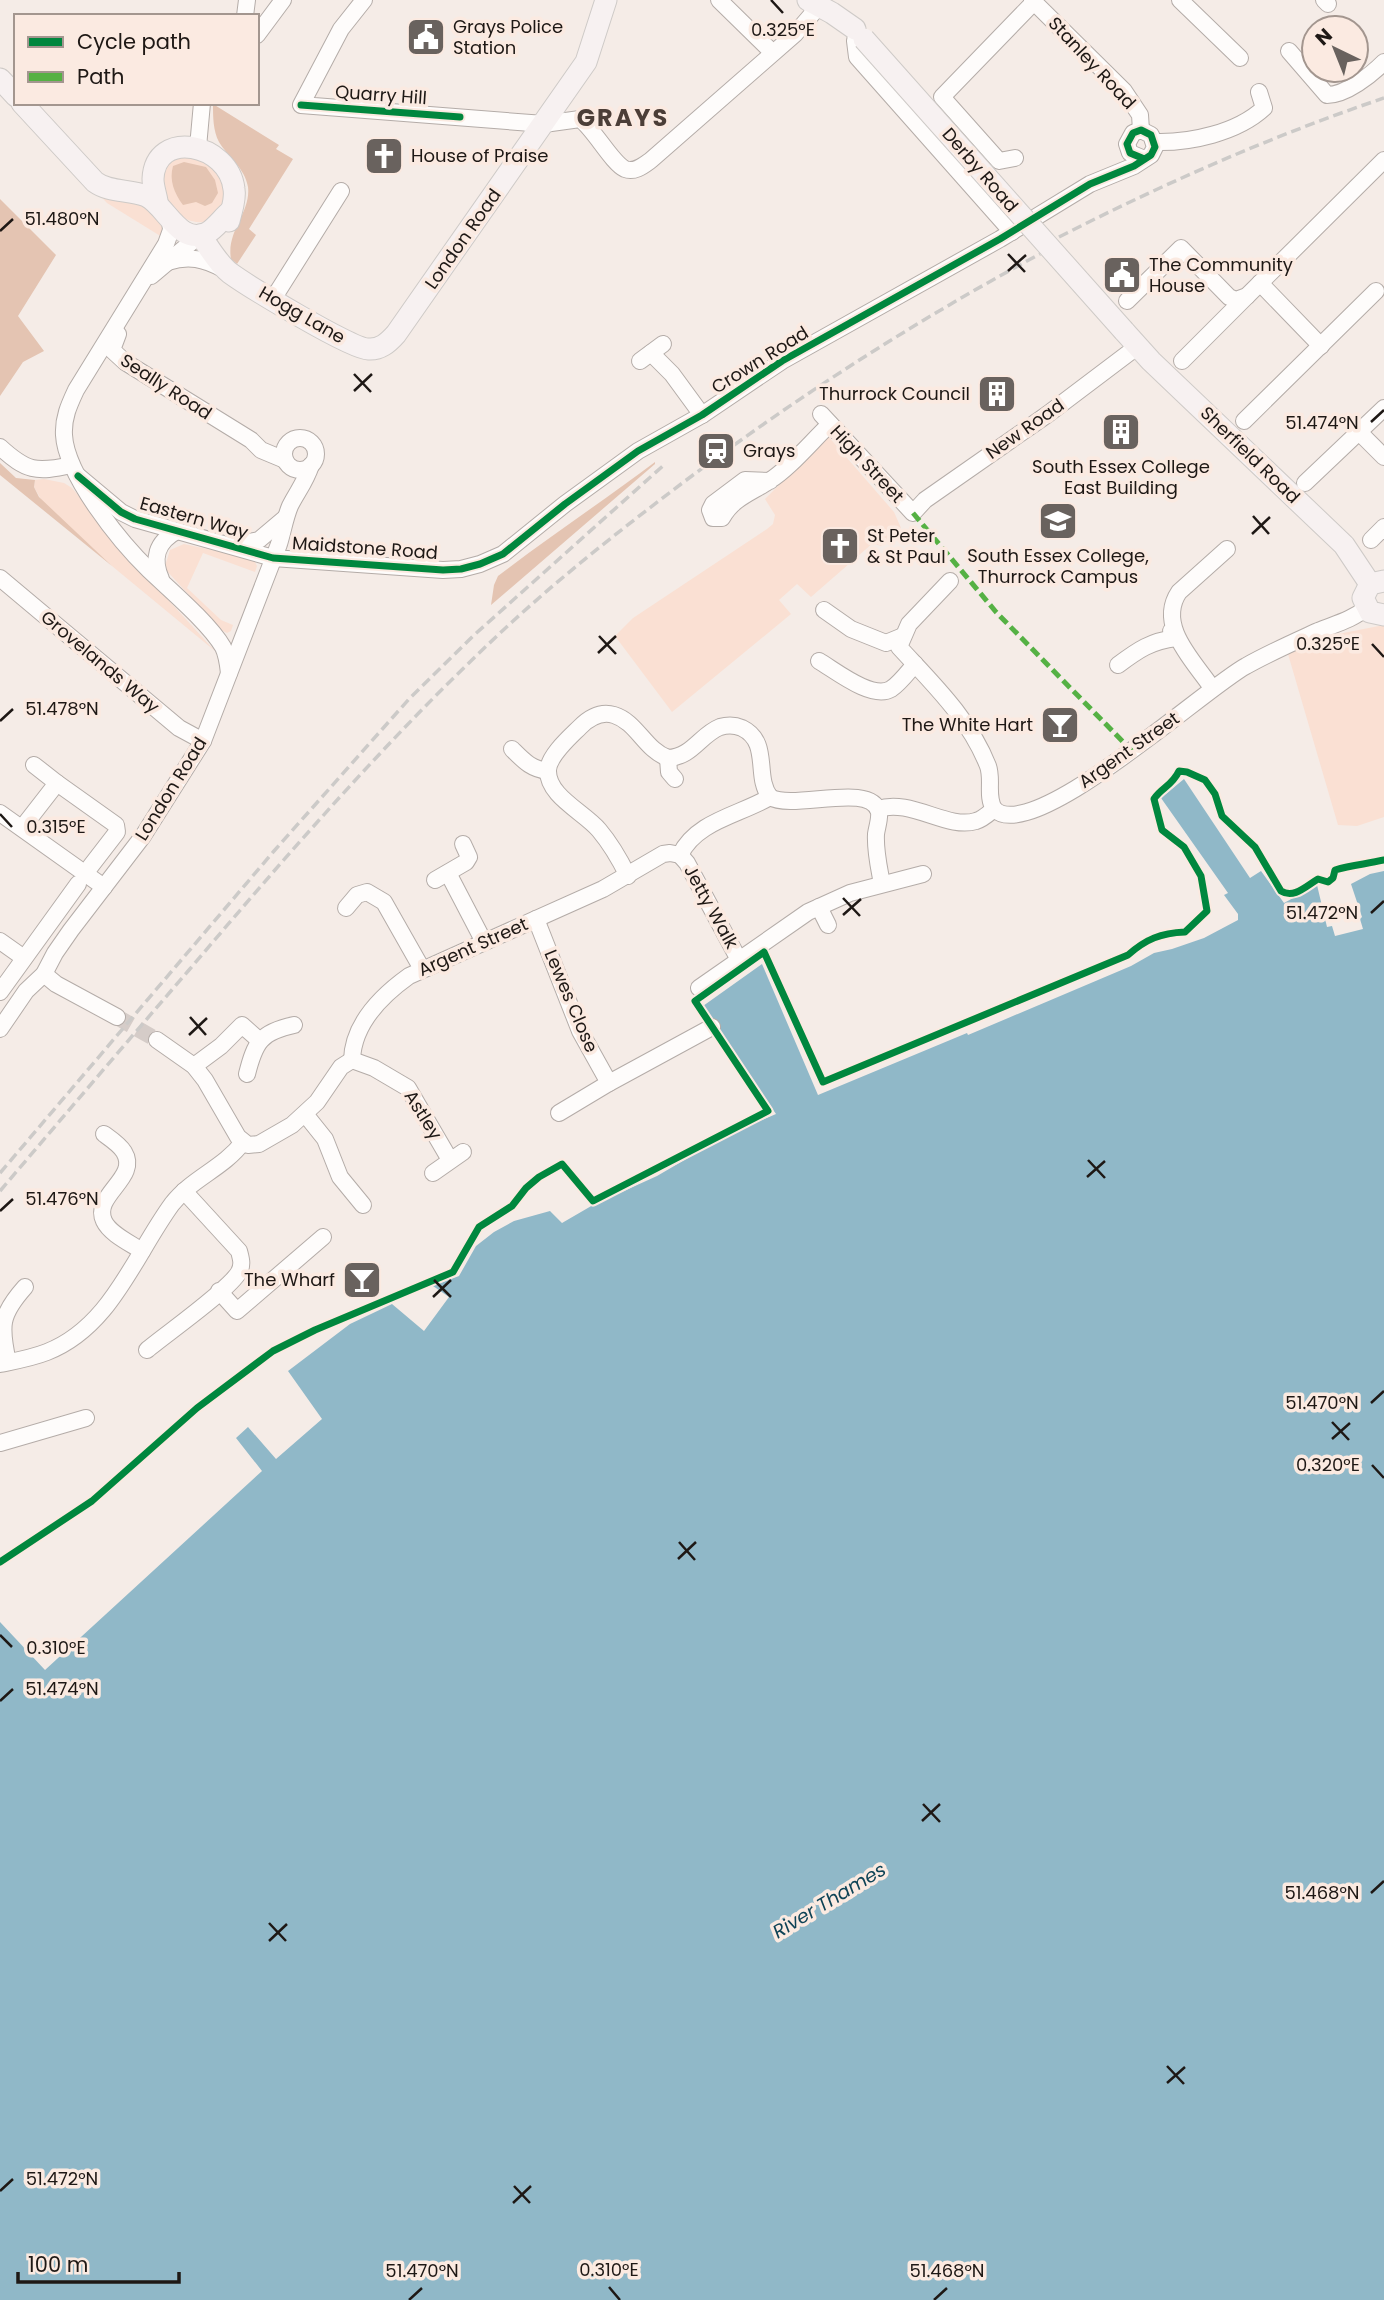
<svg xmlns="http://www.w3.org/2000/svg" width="1384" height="2300" font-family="Poppins,sans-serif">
<rect width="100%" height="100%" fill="#f5ece7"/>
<!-- green -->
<g fill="#fae0d3">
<path d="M185,155C214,161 221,171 227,200L207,222C190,224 173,216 166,200C162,192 163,180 162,172L167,164Z"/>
<path d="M93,188L140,199L164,224L162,237L107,203Z"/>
<path d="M828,436L894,512L901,528L881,546L873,543L811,597L797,584L779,600L791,614L672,712L615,636L633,618L767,529L773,524L775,515L765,499Z"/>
<path d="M44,479L64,483L72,488L150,580L215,651L112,566L42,501L34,487L35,480Z"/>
<path d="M184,544L248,558L254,560L257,566L255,572L203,553L187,588L221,620L233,625L231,631L227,633L221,630L166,570L165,566L170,550Z"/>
<path d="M1384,625V817L1357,826L1338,825L1288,654L1333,635Z"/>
</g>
<!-- forest -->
<g fill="#e4c4b2">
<path d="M213,104L279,145L276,149L293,159L249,229L256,235L237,264L231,259C226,231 251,213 248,187C245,168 228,157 219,142C213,131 213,116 213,104Z"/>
<path d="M184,162L206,167L215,180L218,193L212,203L205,206L196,202L183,205C174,193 169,180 173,166Z"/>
<path d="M0,199L56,255L18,316L44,351L23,362L0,396Z"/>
<path d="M655,462V464L491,605L494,585L498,576C549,537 603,501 655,462Z"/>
<path d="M0,463L16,478L35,480L34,487L39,497L112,566L0,475Z"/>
</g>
<!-- water -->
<path fill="#90b8c8" d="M1184,779L1250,878L1261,871L1284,903L1317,885L1327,927L1332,926L1335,936L1363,929L1360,919L1362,917L1351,884L1370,874L1384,871V2300H0V1622L45,1670L262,1471L236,1438L248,1427L276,1459L322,1419L288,1371L350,1324L392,1304L424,1331L449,1297L433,1286L459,1276L476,1246L494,1232L514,1221L550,1211L562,1223L593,1205L657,1176L729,1134L776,1114L703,1006L762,964L818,1095L967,1033L968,1035L1131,966L1154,953L1172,949L1204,938L1238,920V914L1224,895L1228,893L1161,798Z"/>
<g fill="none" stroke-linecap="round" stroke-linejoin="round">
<!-- minor-tunnel -->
<path stroke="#d5ccc8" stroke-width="16" stroke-dasharray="16 8" stroke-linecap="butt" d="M117,1017L157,1040"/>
<!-- minor casing -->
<g stroke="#b4aca8" stroke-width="18">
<g id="minor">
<path d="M364,0L341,29L301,105L544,124L580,119C594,129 612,163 625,169C635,173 644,165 651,160L795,34L813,13L811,2"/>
<path d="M719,0L772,52"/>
<path d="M1032,0L1124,91L1140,115L1141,130"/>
<path d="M1180,0L1240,58"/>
<path d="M1324,0L1328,4"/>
<path d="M245,16L247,0"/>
<path d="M857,32L855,41L857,57L1012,232"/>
<path d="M257,35L283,0"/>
<path d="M1289,51L1327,95C1346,95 1371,75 1384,62"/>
<path d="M1155,142C1190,143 1237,133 1264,108L1259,92"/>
<path d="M198,147L202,103"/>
<path d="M1015,158L999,161L942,97L1034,2"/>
<path d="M170,220L171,230L166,244L76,390C69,405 63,418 64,435C66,475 120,542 149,570C170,590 209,623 223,647C227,655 228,664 229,673"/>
<path d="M168,262C189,255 204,259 223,269"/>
<path d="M151,276L200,235"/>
<path d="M1260,283L1321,346"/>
<path d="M273,299L341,191"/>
<path d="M1127,301L1181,248L1229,297L1236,300L1247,296L1384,160"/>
<path d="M118,334L112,350L125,362L251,440L261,450L285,460"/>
<path d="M651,353L672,374L702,415"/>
<path d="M640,361L663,344"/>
<path d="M1182,361L1247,296"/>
<path d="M821,414L913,513L925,500L1048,414L1138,346"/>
<path d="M1244,421L1376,291"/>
<path d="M1358,431L1384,457"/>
<circle cx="300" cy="454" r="16"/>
<path d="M0,447C26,471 36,473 71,465"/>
<path d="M78,476L121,512L135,519L273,558L443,570L461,569L480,564L503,554L565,504L638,451L702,415L782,361L1000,239L1090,184L1134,166L1151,155L1155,147L1151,135L1141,130L1133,133L1127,144L1130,153L1142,158"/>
<path d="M770,481L745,480L713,504L710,510L713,518H722C733,498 751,493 769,481C789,469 812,441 830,424"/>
<path d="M1305,483L1384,408"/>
<path d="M1371,540L1384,527"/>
<path d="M238,544L259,540L285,518"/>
<path d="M0,578L179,728L203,741"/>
<path d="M161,579C152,559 156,542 177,531"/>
<path d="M950,581L909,624L899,647C933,684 969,718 988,766C993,780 986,796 994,809"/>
<path d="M824,610L851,629L886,643L903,636"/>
<path d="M819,661C836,671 872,700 891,689C900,683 908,672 915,664"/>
<path d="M1118,665C1138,650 1151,641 1176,638L1171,631"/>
<path d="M1212,688C1195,662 1156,626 1179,592L1227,549"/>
<path d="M512,749C524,761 531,769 548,771"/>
<path d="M668,758L669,772L675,779"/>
<path d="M57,783L116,825L117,832L90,867"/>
<path d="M770,797C793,811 871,781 879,812C880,819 877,827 876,834C875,851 879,867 882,884"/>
<path d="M878,809C911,798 947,830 976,821C983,819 988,814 994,809"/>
<path d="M994,809C1032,847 1206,687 1246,666C1269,653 1294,642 1318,631C1335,624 1352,620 1366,608"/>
<path d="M0,813L104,887"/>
<path d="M22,828L57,783L34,765"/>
<path d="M680,855L687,863L739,960"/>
<path d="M680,855C696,821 740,815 770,797"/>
<path d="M448,873L484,942"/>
<path d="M628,876C620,860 610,843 599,830C584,812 547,796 548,770C549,755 570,737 580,727C589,718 601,711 614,715C637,722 645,750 668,758C692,757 700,735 720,727C727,725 735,725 742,728C771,742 754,777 770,797"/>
<path d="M435,880L466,862L469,857L463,844"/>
<path d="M819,907L828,925"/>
<path d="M346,908L357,895L367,892L384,902L422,969"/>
<path d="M536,919L580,1031L609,1083L712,1027"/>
<path d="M0,941L24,958"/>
<path d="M44,974L56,984L117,1017"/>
<path d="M699,988L808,912L850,893L923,874"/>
<path d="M0,992L78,884"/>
<path d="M0,1029L26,991L44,974L55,953L71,930L143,836L203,741L279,544C283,531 285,518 290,506C297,492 306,481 311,465"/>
<path d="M157,1040L194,1066L205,1080L238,1137L248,1145L259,1144L292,1125L317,1102L341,1067L352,1060"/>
<path d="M352,1060C353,1024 381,996 409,976L603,889L663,854L670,853L680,855"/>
<path d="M352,1060L374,1068L408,1088L450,1160"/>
<path d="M194,1066L221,1046L242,1025L260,1041"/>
<path d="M247,1074C255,1042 261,1032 294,1025"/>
<path d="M559,1113L609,1083"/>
<path d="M305,1114L325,1139L340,1177L363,1205"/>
<path d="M104,1134C111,1139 120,1145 124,1152C140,1178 92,1195 104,1221C110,1234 130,1243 142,1251"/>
<path d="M433,1173L463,1152"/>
<path d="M219,1291L237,1311L323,1237"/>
<path d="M147,1350C166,1334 229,1290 239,1272C243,1264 241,1259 239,1251L184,1191"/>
<path d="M8,1362C0,1326 0,1315 25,1287"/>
<path d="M0,1364C15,1361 32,1358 47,1352C111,1327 134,1256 172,1204C192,1178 224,1168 243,1142"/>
<path d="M0,1443L86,1418"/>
</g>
</g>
<!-- major casing -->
<g stroke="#cecac7" stroke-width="23">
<g id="major">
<path d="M808,0L832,13L855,29"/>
<path d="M0,79L16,96"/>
<path d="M22,103L95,182C110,193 130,189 146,196C166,205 179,246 207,233C216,228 223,217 231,211"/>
<path d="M157,201C156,194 153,187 153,179C155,128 229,143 234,189C236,199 231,212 229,221"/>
<path d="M200,235C209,247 218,264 230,273C248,286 351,349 368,349C380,350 388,343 396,334L586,62L606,0"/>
<path d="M1124,331L1151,361L1344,545L1370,584"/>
<path d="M1384,581L1370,584L1363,598L1370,612L1384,615"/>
</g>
</g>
<!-- minor -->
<use href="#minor" stroke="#fefcfb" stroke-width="16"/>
<!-- major -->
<use href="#major" stroke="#f7f1f1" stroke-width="21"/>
<!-- rail -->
<g stroke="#cccac8" stroke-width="3.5" stroke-dasharray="10 5" stroke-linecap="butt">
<path d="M1059,237C1165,183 1272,136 1384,98"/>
<path d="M0,1173L274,851L409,699L473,636L665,464"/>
<path d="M0,1191C63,1117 126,1043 189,970C292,849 395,730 512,622C559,579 609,539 660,500C780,408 906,326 1040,254"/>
</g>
<!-- major-bridge casing -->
<g stroke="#cecac7" stroke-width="23" stroke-linecap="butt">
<path id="major-bridge" d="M864,39L1124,331"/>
</g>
<!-- major-bridge -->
<use href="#major-bridge" stroke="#f7f1f1" stroke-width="21"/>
<!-- quiet -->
<path stroke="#55b144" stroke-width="5" stroke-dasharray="10 5" stroke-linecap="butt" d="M913,513L996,612L1132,751"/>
<!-- cycleway casing -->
<g stroke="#fbeae1" stroke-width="11">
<g id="cycleway">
<path d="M301,105L460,117"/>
<path d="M78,476L121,512L135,519L273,558L443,570L461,569L480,564L503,554L565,504L638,451L702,415L782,361L1000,239L1090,184L1134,166L1151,155L1155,147L1151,135L1141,130L1133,133L1127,144L1130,153L1142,158"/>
<path d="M0,1562L92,1501L197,1408L273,1351L315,1330L453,1272L479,1227L512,1206L526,1188L539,1177L562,1164L593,1201L768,1111L695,1001L764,952L823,1082L1128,955C1146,939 1161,933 1185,932L1207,911L1201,876L1184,847L1162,830L1154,799C1161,788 1172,786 1179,771L1187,772L1205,780L1215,794L1222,816L1255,847L1281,891C1294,899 1306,886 1318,879L1328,882L1333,878L1335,870C1352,865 1367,864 1384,860"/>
</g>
</g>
<!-- cycleway -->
<use href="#cycleway" stroke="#00873e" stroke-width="7"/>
</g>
<!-- ticks -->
<path fill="none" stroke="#1e1815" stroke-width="2.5" d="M771,0L783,13M0,231L13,219M1008,254L1025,272M1008,271L1026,255M354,374L371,392M354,391L372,374M1371,422L1384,410M1253,516L1269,534M1252,534L1270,517M599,636L616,654M1372,644L1384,657M598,653L616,636M0,721L13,709M0,814L12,827M843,898L860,916M1371,913L1384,901M843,915L861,899M190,1017L206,1035M189,1035L207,1018M1088,1160L1105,1178M1087,1177L1105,1161M0,1211L13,1199M434,1280L451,1297M433,1297L451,1280M1371,1403L1384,1391M1332,1422L1349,1440M1332,1439L1350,1423M1372,1465L1384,1478M679,1542L695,1560M678,1559L696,1542M0,1635L12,1647M0,1701L13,1689M923,1804L940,1822M922,1821L940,1804M1371,1893L1384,1881M269,1923L286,1941M269,1941L287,1924M1167,2066L1184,2084M1167,2083L1185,2067M514,2186L530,2203M0,2191L13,2179M513,2203L531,2186M609,2287L620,2300M409,2300L422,2288M934,2300L947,2288"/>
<!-- icons -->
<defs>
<g id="civic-square" transform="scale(2.0125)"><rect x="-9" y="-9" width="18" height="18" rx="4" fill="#69625e" stroke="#fbeae1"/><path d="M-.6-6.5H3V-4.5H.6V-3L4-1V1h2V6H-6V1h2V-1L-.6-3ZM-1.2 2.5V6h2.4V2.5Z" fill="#fff"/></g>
<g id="church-square" transform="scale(2.0125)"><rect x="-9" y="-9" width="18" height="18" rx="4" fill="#69625e" stroke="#fbeae1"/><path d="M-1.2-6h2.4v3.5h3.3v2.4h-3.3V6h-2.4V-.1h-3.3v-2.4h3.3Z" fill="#fff"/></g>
<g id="building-square" transform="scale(2.0125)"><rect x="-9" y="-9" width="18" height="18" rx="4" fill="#69625e" stroke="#fbeae1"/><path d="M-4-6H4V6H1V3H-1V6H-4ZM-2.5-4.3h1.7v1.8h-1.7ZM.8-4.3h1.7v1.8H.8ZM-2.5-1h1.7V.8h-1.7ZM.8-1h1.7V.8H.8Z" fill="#fff"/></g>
<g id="station-square" transform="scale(2.0125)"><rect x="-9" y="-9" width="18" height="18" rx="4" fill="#69625e" stroke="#fbeae1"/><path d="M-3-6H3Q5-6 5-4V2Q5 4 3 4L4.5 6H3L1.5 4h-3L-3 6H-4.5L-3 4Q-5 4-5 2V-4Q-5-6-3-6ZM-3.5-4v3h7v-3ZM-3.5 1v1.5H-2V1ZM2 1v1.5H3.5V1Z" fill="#fff"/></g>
<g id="university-square" transform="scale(2.0125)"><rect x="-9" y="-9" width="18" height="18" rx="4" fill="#69625e" stroke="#fbeae1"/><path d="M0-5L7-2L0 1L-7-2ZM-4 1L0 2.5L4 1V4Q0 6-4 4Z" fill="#fff"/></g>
<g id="bar-square" transform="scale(2.0125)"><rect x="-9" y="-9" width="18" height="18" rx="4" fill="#69625e" stroke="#fbeae1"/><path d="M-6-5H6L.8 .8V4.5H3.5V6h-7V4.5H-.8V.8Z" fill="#fff"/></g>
</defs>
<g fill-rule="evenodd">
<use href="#civic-square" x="426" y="37"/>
<use href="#church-square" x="384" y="156"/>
<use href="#civic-square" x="1122" y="275"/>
<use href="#building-square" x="997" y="394"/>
<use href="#building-square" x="1121" y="432"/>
<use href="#station-square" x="716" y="451"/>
<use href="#university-square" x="1058" y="521"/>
<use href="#church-square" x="840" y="546"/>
<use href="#bar-square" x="1060" y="725"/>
<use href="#bar-square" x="362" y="1280"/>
</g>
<g text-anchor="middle" stroke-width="7" stroke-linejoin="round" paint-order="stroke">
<!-- poi labels -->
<g font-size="18" fill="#1e1815" stroke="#fbeae1" text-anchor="start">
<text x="453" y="33">Grays Police<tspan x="453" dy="21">Station</tspan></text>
<text x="411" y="162">House of Praise</text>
<text x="1149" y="271">The Community<tspan x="1149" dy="21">House</tspan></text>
<text x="970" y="400" text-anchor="end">Thurrock Council</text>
<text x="743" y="457">Grays</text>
<text x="1121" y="473" text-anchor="middle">South Essex College<tspan x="1121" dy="21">East Building</tspan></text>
<text x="867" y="542">St Peter<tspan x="867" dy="21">&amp; St Paul</tspan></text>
<text x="1058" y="562" text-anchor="middle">South Essex College,<tspan x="1058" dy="21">Thurrock Campus</tspan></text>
<text x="1033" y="731" text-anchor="end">The White Hart</text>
<text x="335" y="1286" text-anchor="end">The Wharf</text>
</g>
<!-- street labels -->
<g font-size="18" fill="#1e1815" stroke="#fbeae1">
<text transform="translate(1092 63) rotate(47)" y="6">Stanley Road</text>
<text transform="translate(381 95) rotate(4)" y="6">Quarry Hill</text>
<text transform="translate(980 170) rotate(49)" y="6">Derby Road</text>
<text transform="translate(463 239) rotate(-55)" y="6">London Road</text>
<text transform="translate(302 315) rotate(30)" y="6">Hogg Lane</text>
<text transform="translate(760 360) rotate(-32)" y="6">Crown Road</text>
<text transform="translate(166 387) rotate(33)" y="6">Seally Road</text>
<text transform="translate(1025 429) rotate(-35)" y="6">New Road</text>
<text transform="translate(1250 455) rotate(44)" y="6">Sherfield Road</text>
<text transform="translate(867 464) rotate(47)" y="6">High Street</text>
<text transform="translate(194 518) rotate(16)" y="6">Eastern Way</text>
<text transform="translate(365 548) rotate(4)" y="6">Maidstone Road</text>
<text transform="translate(100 662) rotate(40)" y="6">Grovelands Way</text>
<text transform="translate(1129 750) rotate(-35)" y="6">Argent Street</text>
<text transform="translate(171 789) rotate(-58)" y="6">London Road</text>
<text transform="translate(711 907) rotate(61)" y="6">Jetty Walk</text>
<text transform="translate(473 947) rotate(-24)" y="6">Argent Street</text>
<text transform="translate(571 1001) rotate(67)" y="6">Lewes Close</text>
<text transform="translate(423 1115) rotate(58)" y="6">Astley</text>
</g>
<!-- water labels -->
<g font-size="19" font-style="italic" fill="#0e4356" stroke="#fbeae1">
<text transform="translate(829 1900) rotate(-31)" y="7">River Thames</text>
</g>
<!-- district labels -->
<g font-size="24" font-weight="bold" letter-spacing="2" fill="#4c3e37" stroke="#fbeae1">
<text x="623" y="126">GRAYS</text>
</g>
</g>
<g font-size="18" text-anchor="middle" fill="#1e1815" stroke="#fbeae1" stroke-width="7" stroke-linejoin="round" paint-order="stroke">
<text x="783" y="36">0.325°E</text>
<text x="62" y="225">51.480°N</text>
<text x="1322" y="429">51.474°N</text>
<text x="1328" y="650">0.325°E</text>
<text x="62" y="715">51.478°N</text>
<text x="56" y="833">0.315°E</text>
<text x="1322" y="919">51.472°N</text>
<text x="62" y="1205">51.476°N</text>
<text x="1322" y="1409">51.470°N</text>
<text x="1328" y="1471">0.320°E</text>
<text x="56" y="1654">0.310°E</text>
<text x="62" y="1695">51.474°N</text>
<text x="1322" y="1899">51.468°N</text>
<text x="62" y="2185">51.472°N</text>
<text x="609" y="2276">0.310°E</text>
<text x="422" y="2277">51.470°N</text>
<text x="947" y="2277">51.468°N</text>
</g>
<!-- legend -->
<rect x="14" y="14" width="245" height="91" fill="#fbeae1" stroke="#a3968f" stroke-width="2"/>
<rect x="28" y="37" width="35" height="10" fill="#00873e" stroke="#a3968f" stroke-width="2"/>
<text x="77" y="49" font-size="21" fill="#1e1815">Cycle path</text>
<rect x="28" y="72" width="35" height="10" fill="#55b144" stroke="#a3968f" stroke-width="2"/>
<text x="77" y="84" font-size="21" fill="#1e1815">Path</text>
<!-- north arrow -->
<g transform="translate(1335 49) rotate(317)"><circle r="33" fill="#fbeae1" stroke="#a3968f" stroke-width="2"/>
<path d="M0-5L12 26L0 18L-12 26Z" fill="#69625e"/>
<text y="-10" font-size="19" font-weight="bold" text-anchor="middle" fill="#1e1815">N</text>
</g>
<!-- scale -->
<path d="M18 2272v10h161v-10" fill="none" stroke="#1e1815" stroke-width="3.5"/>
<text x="28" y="2272" font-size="21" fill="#1e1815" stroke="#fbeae1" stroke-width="5" paint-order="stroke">100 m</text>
</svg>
